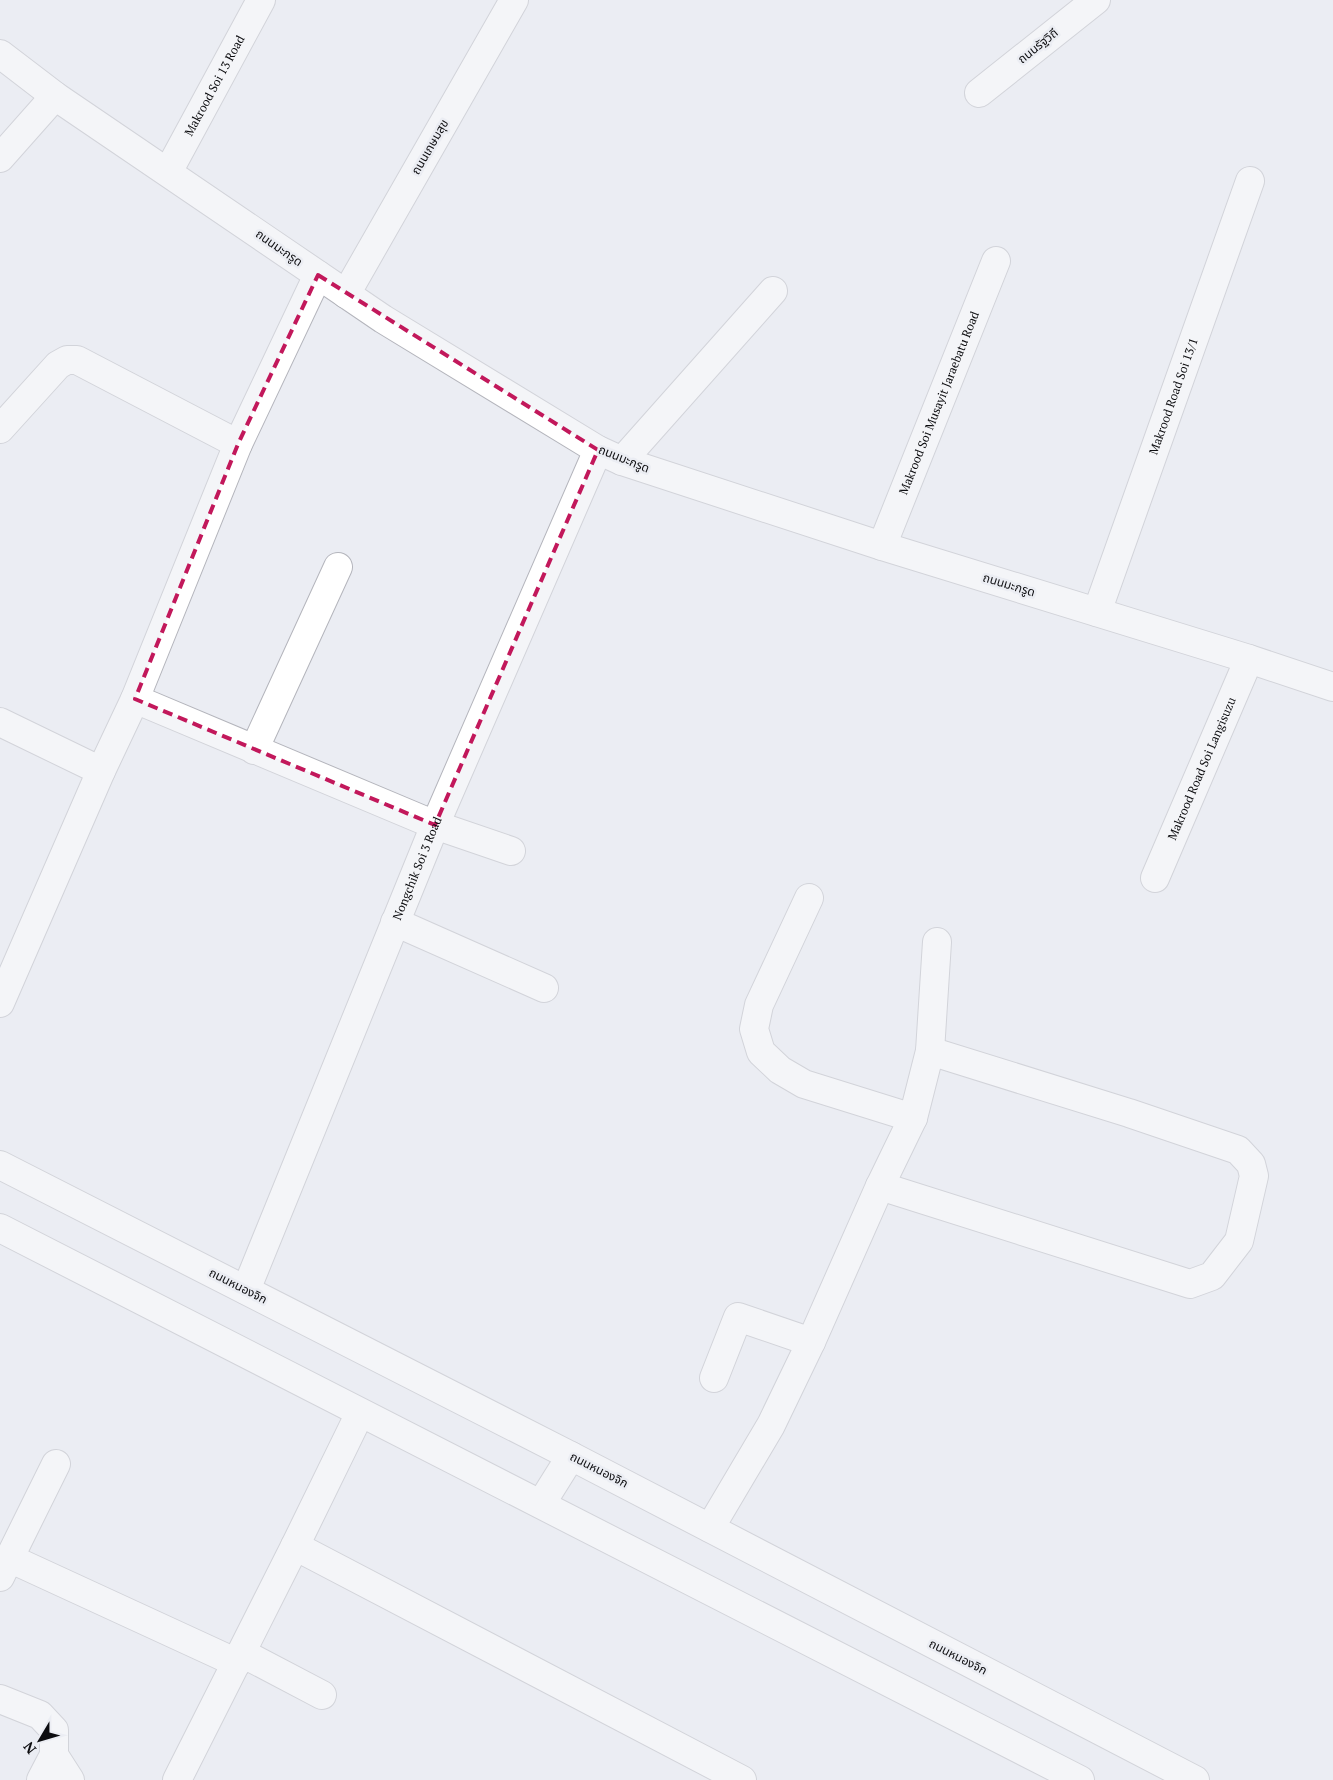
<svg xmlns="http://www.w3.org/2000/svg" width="1333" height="1780" font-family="'PT Serif','Noto Sans Thai',serif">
<rect width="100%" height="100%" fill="#ebedf3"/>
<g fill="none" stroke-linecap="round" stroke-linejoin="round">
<!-- minor casing -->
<g stroke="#b4b5bc" stroke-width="30">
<g id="minor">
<path d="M0,54L55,96L383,319L598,450L622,461L882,546L1249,659L1333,687"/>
<path d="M979,93L1096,0"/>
<path d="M0,158L55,96"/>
<path id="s1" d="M168,172L261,0"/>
<path d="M346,294L514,0"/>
<path d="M0,429L58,365L67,360H77L238,444"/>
<path d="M622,461L773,291"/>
<path id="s2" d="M882,546L996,261"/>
<path id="s3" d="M1097,612L1250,181"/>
<path d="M135,699L435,825L511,851"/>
<path d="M0,722L101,771"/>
<path d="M254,750L338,567"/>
<path id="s4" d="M1155,878L1249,659"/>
<path d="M809,898L759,1005L754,1029L761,1052L780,1070L804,1084L913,1118"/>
<path d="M395,922L544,988"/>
<path d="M0,1003L101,771L135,699L238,444L318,275"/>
<path d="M880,1186L1190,1284L1212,1276L1239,1241L1254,1176L1251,1164L1238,1150L1129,1113L930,1051"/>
<path id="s5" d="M246,1290L435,825L598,450"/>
<path d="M714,1378L738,1317L811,1342"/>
<path d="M710,1528L771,1425L811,1342L880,1186L913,1118L930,1051L937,942"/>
<path d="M295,1546L742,1780"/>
<path d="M9,1558L237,1663"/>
<path d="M0,1577L56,1464"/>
<path d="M242,1653L322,1695"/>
<path d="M0,1699L40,1715L54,1730V1755L70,1780"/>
<path d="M41,1780L54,1755"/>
<path d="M177,1780L295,1546L360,1413"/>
</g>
</g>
<!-- major casing -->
<g stroke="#b4b5bc" stroke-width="30">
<g id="major">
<path d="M0,1165L571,1456L1195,1780"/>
<path d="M0,1228L1080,1780"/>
<path d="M541,1504L571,1456"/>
</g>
</g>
<!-- minor -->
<use href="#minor" stroke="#fff" stroke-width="28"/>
<!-- major -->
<use href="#major" stroke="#fff" stroke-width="28"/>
</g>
<!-- marked area -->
<path d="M0 0H1333V1780H0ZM318,275L598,450L435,825L135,699L238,444Z" fill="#ebedf3" fill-opacity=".55" fill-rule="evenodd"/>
<path fill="none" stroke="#c2185b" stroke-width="4" stroke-dasharray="10 6" stroke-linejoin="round" d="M318,275L598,450L435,825L135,699L238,444Z"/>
<g text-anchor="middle" stroke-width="5" stroke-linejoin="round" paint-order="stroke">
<!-- street labels -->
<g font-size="12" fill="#0c0c0f" stroke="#ebedf3">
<text transform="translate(1038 46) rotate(-39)" y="4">ถนนรัฐวิถี</text>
<text dy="4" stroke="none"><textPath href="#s1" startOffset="98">Makrood Soi 13 Road</textPath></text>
<text transform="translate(430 147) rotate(-60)" y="4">ถนนเกษมสุข</text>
<text transform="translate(279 248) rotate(35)" y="4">ถนนมะกรูด</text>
<text dy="4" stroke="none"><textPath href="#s3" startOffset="229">Makrood Road Soi 13/1</textPath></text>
<text dy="4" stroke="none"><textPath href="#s2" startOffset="154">Makrood Soi Musayit Jaraebatu Road</textPath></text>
<text transform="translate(624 459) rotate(22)" y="4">ถนนมะกรูด</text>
<text transform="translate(1009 585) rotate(17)" y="4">ถนนมะกรูด</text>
<text dy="4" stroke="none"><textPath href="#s4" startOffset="119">Makrood Road Soi Langisuzu</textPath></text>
<text dy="4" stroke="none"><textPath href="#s5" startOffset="455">Nongchik Soi 3 Road</textPath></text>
<text transform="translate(238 1286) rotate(27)" y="4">ถนนหนองจิก</text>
<text transform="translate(599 1470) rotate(27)" y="4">ถนนหนองจิก</text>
<text transform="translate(958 1657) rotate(27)" y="4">ถนนหนองจิก</text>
</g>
</g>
<!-- north arrow -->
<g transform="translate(40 1740) rotate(232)" stroke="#ebedf3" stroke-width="4" paint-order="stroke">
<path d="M0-4L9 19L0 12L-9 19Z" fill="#0c0c0f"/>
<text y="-8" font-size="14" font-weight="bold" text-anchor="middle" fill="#0c0c0f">N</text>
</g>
</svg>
